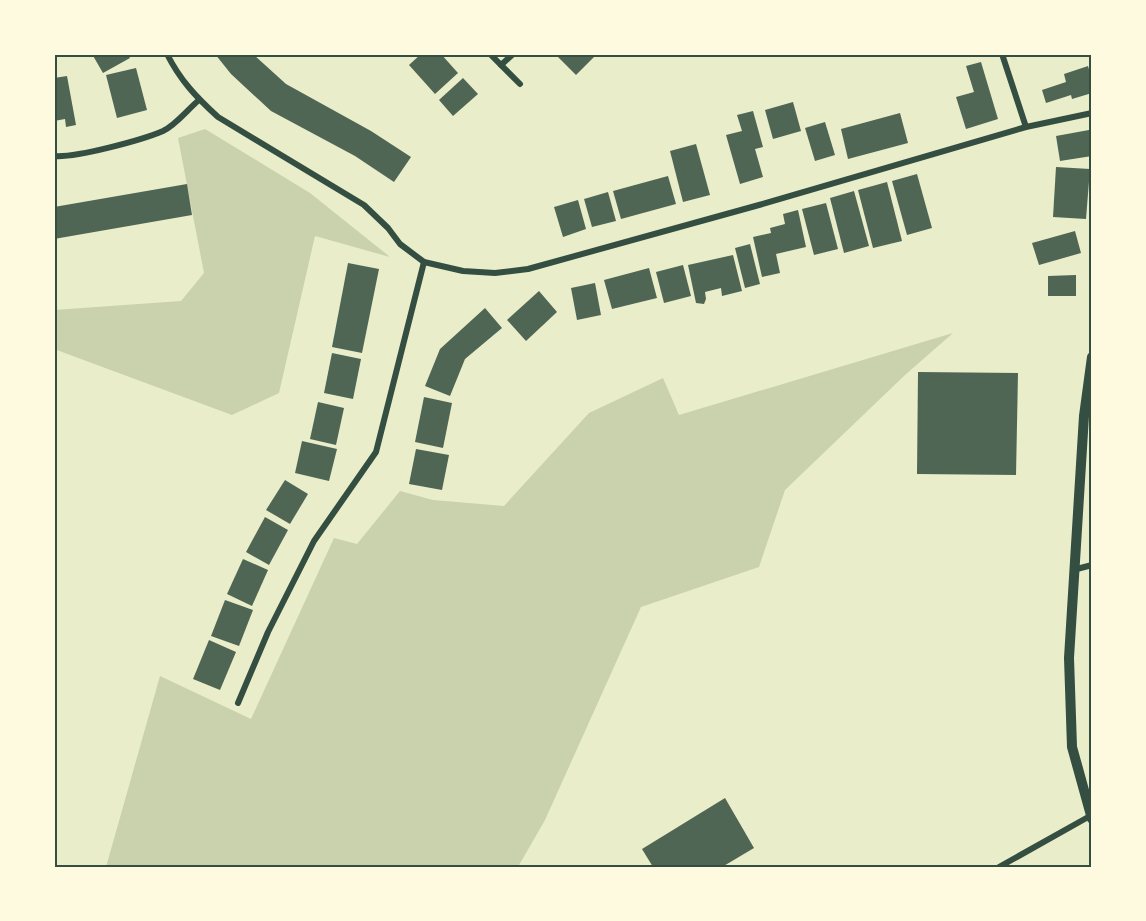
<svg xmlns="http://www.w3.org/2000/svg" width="1146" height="921" font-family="'PT Sans',sans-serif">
<rect width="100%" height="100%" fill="#e9edc9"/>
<!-- green -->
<g fill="#cad2ad">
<path d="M205,129L310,193L390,257L315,236L279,393L232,415L54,349V310L181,301L204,273L178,138Z"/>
<path d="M953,333L905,375L785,490L759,567L641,607L545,820L518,867H106L160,676L251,719L334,538L357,544L400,491L433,500L504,506L589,413L663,378L679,415Z"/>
</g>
<!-- building -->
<g fill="#4f6655">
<path d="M92,54H128L130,58L103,73Z"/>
<path d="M215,54H253L286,84L371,131L411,157L394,182L355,156L271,111L231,74Z"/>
<path d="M421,54H441L458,73L435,94L409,65Z"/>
<path d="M555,54H597L576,75Z"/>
<path d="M981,62L998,119L966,129L956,97L974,92L966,66Z"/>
<path d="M1088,66L1092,79V93L1072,99L1071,95L1046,103L1042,90L1066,82L1064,74Z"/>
<path d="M136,68L147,110L117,118L106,75Z"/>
<path d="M67,76L76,125L66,127L65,119L54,121V78Z"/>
<path d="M463,78L478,94L453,116L439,100Z"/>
<path d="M793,102L801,131L773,139L765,110Z"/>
<path d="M753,111L763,147L755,149L763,177L740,184L726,135L742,131L737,115Z"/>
<path d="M900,113L908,143L848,159L841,129Z"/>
<path d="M825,122L835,155L815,161L805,128Z"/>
<path d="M1089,130L1092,156L1060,161L1056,136Z"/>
<path d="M696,144L710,195L683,202L670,151Z"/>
<path d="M1056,167L1090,169L1086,219L1053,217Z"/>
<path d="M917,174L932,228L907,235L892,181Z"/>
<path d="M668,176L676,204L621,219L613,191Z"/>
<path d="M887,182L902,241L873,248L858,190Z"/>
<path d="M187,184L192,215L54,239V207Z"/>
<path d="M854,191L869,246L844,253L830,198Z"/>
<path d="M608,192L616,221L592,227L584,199Z"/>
<path d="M578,200L586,229L563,237L554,207Z"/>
<path d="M826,203L838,249L814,255L802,209Z"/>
<path d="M798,210L806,247L776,254L780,273L762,277L753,237L771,233L770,228L785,224L783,214Z"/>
<path d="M1075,231L1081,253L1039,265L1032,243Z"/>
<path d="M750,244L760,284L745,288L735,248Z"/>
<path d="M733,255L742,291L722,296L721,288L705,292L706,299L704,304L696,303L688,265Z"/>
<path d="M348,263L379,269L362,353L332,347Z"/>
<path d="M683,265L691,296L664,303L656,272Z"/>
<path d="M649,268L657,298L612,309L604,280Z"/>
<path d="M1076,275V296H1048V276Z"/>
<path d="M595,283L601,315L577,320L571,288Z"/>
<path d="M539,291L557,312L526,341L507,320Z"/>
<path d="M485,308L502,328L465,359L450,396L425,386L440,349Z"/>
<path d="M332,353L361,359L353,399L324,393Z"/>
<path d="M918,372L1018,373L1016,475L917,474Z"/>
<path d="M424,397L452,403L443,448L415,442Z"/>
<path d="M318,402L344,408L336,445L310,439Z"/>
<path d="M302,441L337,449L329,481L295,473Z"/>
<path d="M416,449L449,455L442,490L409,484Z"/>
<path d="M285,480L308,494L290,524L266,510Z"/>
<path d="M265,517L288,530L269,565L246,552Z"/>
<path d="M243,559L268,570L252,606L227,594Z"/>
<path d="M225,600L253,610L239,646L211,636Z"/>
<path d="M209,640L236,652L220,690L193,679Z"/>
<path d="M725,798L754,848L722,867H653L642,849Z"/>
</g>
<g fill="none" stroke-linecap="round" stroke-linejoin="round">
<!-- minor -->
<g stroke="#344e41" stroke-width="6">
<path d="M167,54C180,80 196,97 218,117L364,205L388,228L400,244L424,262L463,271L495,273L528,269L759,205L1026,127L1092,113"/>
<path d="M490,54L520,84"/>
<path d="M1002,54L1026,127"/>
<path d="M501,65L513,54"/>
<path d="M54,156C76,158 142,140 163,131C176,125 188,109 199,100"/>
<path d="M1073,570L1092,565"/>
<path d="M238,703L268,632L314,541L376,452L424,262"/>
<path d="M999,867L1090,816"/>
</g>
<!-- tertiary -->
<path stroke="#344e41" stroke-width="10" d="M1092,357L1084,416L1069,658L1072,747L1092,819"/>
</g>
<!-- border -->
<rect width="1146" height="921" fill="none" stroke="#fefae0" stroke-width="111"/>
<rect x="56" y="56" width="1034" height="810" fill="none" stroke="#344e41" stroke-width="2"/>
</svg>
